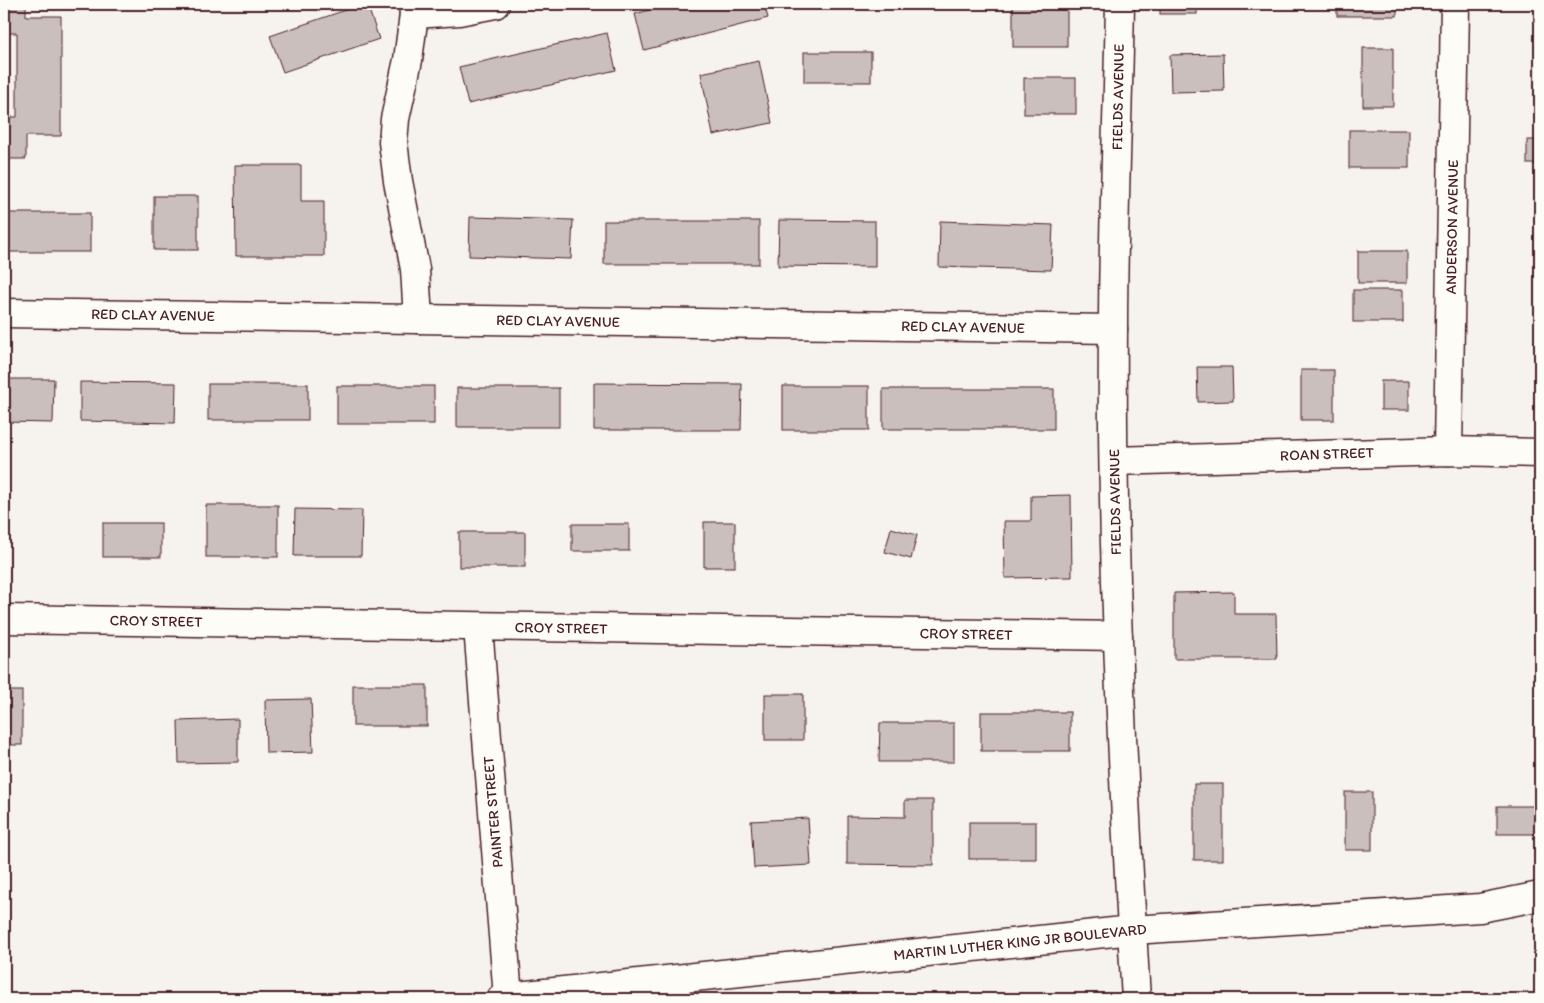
<svg xmlns="http://www.w3.org/2000/svg" width="1544" height="1003" font-family="Itim,sans-serif">
<rect width="100%" height="100%" fill="#f6f3ef"/>
<filter id="ink" filterUnits="userSpaceOnUse"><feTurbulence type="fractalNoise" baseFrequency=".02" numOctaves="2"/><feDisplacementMap in="SourceGraphic" scale="10" xChannelSelector="R" yChannelSelector="G"/><feConvolveMatrix kernelMatrix="1 2 1 2 8 2 1 2 1" color-interpolation-filters="sRGB"/></filter>
<g filter="url(#ink)">
<!-- building -->
<g fill="#cbbfbe" stroke="#4a1f2b">
<path d="M4,4H26V16H61V136H26V159H4V117H17V33H4Z"/>
<path d="M363,4H367L379,39L283,72L270,36Z"/>
<path d="M671,4H764L768,18L644,50L635,14Z"/>
<rect x="1013" y="4" width="54" height="43"/>
<rect x="1160" y="4" width="37" height="10"/>
<rect x="1337" y="4" width="60" height="12"/>
<path d="M607,33L616,70L468,104L459,67Z"/>
<rect x="1363" y="48" width="30" height="58"/>
<rect x="804" y="52" width="67" height="30"/>
<path d="M1223,54L1224,91L1171,92L1170,55Z"/>
<path d="M759,61L772,123L713,135L701,73Z"/>
<rect x="1024" y="78" width="52" height="36"/>
<rect x="1349" y="130" width="60" height="38"/>
<rect x="1527" y="140" width="13" height="24"/>
<path d="M235,165H301V201H324V256H236Z"/>
<rect x="154" y="196" width="44" height="54"/>
<rect x="4" y="213" width="86" height="39"/>
<path d="M470,217L573,220L571,259L469,256Z"/>
<path d="M779,220L875,221V267L778,266Z"/>
<rect x="604" y="221" width="155" height="43"/>
<path d="M940,221L1053,225L1051,270L939,267Z"/>
<rect x="1358" y="251" width="49" height="32"/>
<rect x="1353" y="290" width="50" height="32"/>
<path d="M1197,367H1232L1233,401L1198,402Z"/>
<rect x="1301" y="370" width="33" height="50"/>
<path d="M4,379H54L53,423L4,422Z"/>
<rect x="1381" y="381" width="28" height="29"/>
<path d="M80,382L176,383L175,423L80,421Z"/>
<path d="M594,383L742,384L741,430H594Z"/>
<rect x="208" y="384" width="100" height="36"/>
<rect x="337" y="386" width="97" height="38"/>
<rect x="783" y="386" width="86" height="44"/>
<rect x="457" y="388" width="102" height="39"/>
<rect x="883" y="389" width="171" height="40"/>
<path d="M1071,495L1072,577L1005,578L1004,521H1031V496Z"/>
<rect x="206" y="505" width="72" height="52"/>
<path d="M295,509L362,510L361,556H294Z"/>
<rect x="704" y="522" width="31" height="45"/>
<rect x="103" y="523" width="58" height="34"/>
<rect x="572" y="524" width="57" height="27"/>
<path d="M891,528L917,535L911,559L885,552Z"/>
<rect x="459" y="532" width="66" height="35"/>
<path d="M1234,592V614H1276L1277,659H1174V593Z"/>
<rect x="353" y="685" width="74" height="41"/>
<rect x="4" y="691" width="18" height="54"/>
<rect x="765" y="694" width="38" height="46"/>
<path d="M311,699L313,752L266,753L265,700Z"/>
<rect x="981" y="712" width="89" height="39"/>
<path d="M238,719V762L179,763L178,721Z"/>
<path d="M880,723H954V762H879Z"/>
<rect x="1194" y="784" width="29" height="76"/>
<rect x="1345" y="792" width="27" height="58"/>
<path d="M905,800H933V865L847,864V816L905,817Z"/>
<rect x="1497" y="806" width="40" height="28"/>
<path d="M808,818L811,865L754,868L751,821Z"/>
<rect x="969" y="822" width="67" height="37"/>
</g>
<g fill="none" stroke-linecap="round" stroke-linejoin="round">
<!-- street casing -->
<g stroke="#4a1f2b" stroke-width="31">
<g id="street">
<path d="M413,4L414,14L459,11L495,4"/>
<path d="M414,14L408,60L395,119L393,142L398,181L415,269L418,319"/>
<path d="M4,313L1113,329"/>
<path d="M1448,451L1455,4"/>
<path d="M1114,461L1448,451L1540,453"/>
<path d="M4,619L1118,636"/>
<path d="M478,627L508,997"/>
</g>
</g>
<!-- secondary casing -->
<g stroke="#4a1f2b" stroke-width="31">
<g id="secondary">
<path d="M1120,4C1118,112 1113,221 1113,329C1111,552 1123,776 1136,999"/>
<path d="M501,999L508,997L1132,930L1480,908L1540,896"/>
</g>
</g>
<!-- street -->
<use href="#street" stroke="#fdfcf7" stroke-width="28"/>
<!-- secondary -->
<use href="#secondary" stroke="#fdfcf7" stroke-width="28"/>
</g>
</g>
<g text-anchor="middle" stroke-width="4.5" stroke-linejoin="round" paint-order="stroke">
<!-- street labels -->
<g font-size="15" fill="#4a1f2b" stroke="#fdfcf7">
<text transform="translate(1118 97) rotate(-89)" y="5">FIELDS AVENUE</text>
<text transform="translate(1452 227) rotate(-89)" y="5">ANDERSON AVENUE</text>
<text transform="translate(153 315) rotate(1)" y="5">RED CLAY AVENUE</text>
<text transform="translate(558 321) rotate(1)" y="5">RED CLAY AVENUE</text>
<text transform="translate(963 327) rotate(1)" y="5">RED CLAY AVENUE</text>
<text transform="translate(1327 454) rotate(-2)" y="5">ROAN STREET</text>
<text transform="translate(1115 502) rotate(-91)" y="5">FIELDS AVENUE</text>
<text transform="translate(156 621) rotate(1)" y="5">CROY STREET</text>
<text transform="translate(561 628) rotate(1)" y="5">CROY STREET</text>
<text transform="translate(966 634) rotate(1)" y="5">CROY STREET</text>
<text transform="translate(493 812) rotate(-95)" y="5">PAINTER STREET</text>
<text transform="translate(1020 942) rotate(-6)" y="5">MARTIN LUTHER KING JR BOULEVARD</text>
</g>
</g>
<!-- margin -->
<rect width="1544" height="1003" fill="none" stroke="#fdfcf7" stroke-width="20"/>
<rect x="10" y="10" width="1524" height="983" fill="none" stroke="#4a1f2b" stroke-width="2" filter="url(#ink)"/>
</svg>
